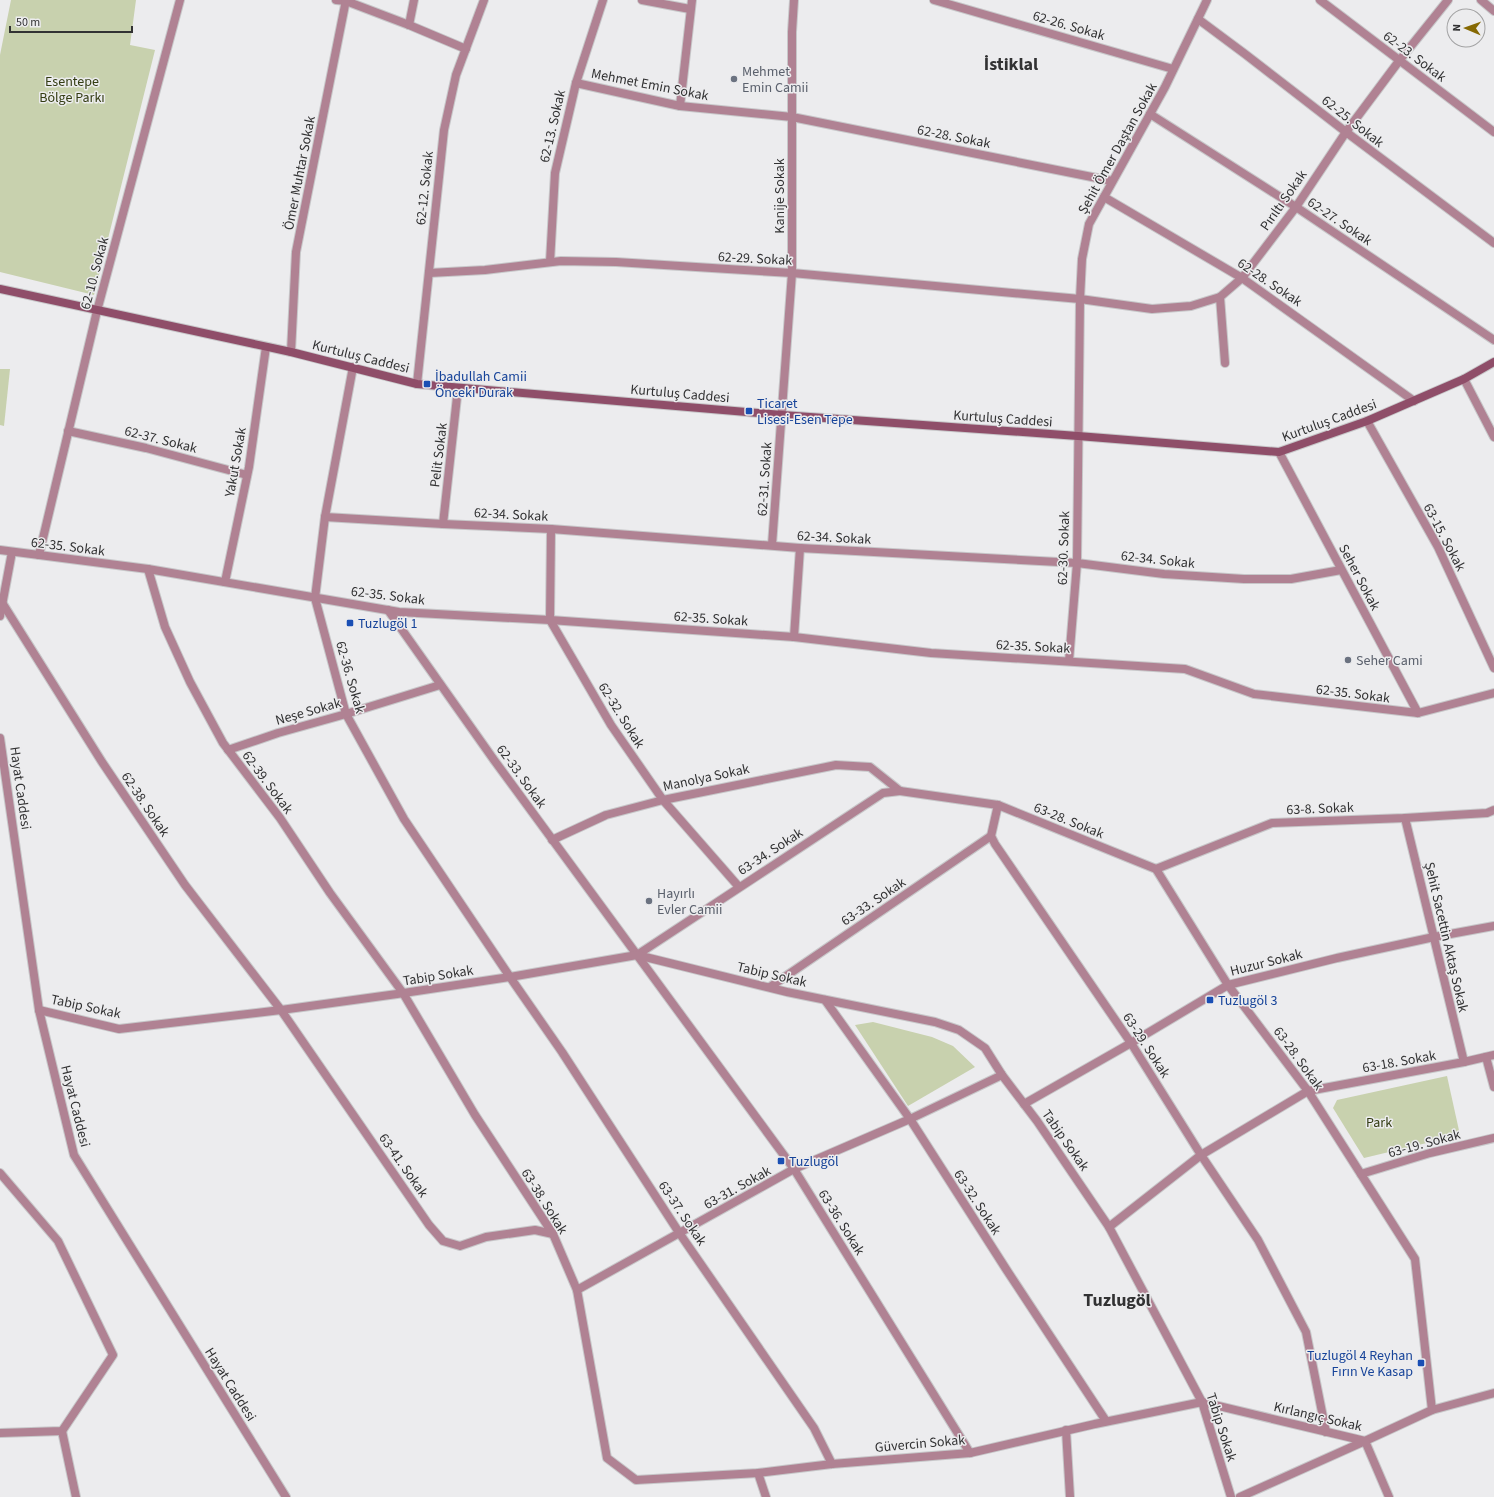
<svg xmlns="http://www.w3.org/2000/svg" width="1494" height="1497" font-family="'Source Sans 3',sans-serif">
<rect width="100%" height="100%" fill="#ececee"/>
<!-- green -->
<g fill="#c8d1ae">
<path d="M11,0H136L130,45L155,50L94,295L0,272V55Z"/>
<path d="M0,369H10L4,426L0,425Z"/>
<path d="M873,1022L932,1037L953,1046L975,1067L908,1106L855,1025Z"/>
<path d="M1447,1076L1460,1135L1364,1158L1333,1108L1337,1100Z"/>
</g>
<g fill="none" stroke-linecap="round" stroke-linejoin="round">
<!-- lane casing -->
<g stroke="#c7c7c9" stroke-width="10">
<g id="lane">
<path d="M642,0L690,9"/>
<path d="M680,106L692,0"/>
<path d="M1220,297L1225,363"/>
<path d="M0,1173L58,1241L113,1355L62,1431L0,1433"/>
<path d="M62,1431L76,1497"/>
</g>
</g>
<!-- street casing -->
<g stroke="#c7c7c9" stroke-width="10">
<g id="street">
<path d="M336,0L346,1L409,25L466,49"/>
<path d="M934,0L1173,69"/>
<path d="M1320,0L1494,132"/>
<path d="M1481,0L1494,11"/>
<path d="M1198,19L1245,54L1346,132L1494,243"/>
<path d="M409,25L414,0"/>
<path d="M576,83L680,106L792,117L1112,181"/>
<path d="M1150,114L1296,207L1494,340"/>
<path d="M1104,197L1242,278L1414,401"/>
<path d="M550,262L555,173L576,83L603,0"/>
<path d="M429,273L485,270L561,261L616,262L792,273L1080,299L1152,309L1191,306L1220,297L1242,278L1296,207L1346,132L1399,61L1448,0"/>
<path d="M291,352L296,252L346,0"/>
<path d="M353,367L325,517L315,598L346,714L404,819L510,977L562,1052L680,1234L814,1428L832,1464"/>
<path d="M1464,379L1494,437"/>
<path d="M417,384L444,130L456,75L484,0"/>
<path d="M1367,421L1438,547L1494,668"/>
<path d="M68,431L146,448L247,475"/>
<path d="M1279,452L1418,713"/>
<path d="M325,517L443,524L551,529L800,548L1077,563L1164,574L1244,579H1291L1341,570"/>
<path d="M443,524L458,388"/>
<path d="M551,529L550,620L611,725L663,800L739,887"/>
<path d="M772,545L792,273V32L794,0"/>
<path d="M0,550L148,569L399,612L550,620L794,637L931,653L1185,669L1254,694L1418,713L1494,693"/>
<path d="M39,555L97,311L180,0"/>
<path d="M148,569L165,627L190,682L223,743L280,818L330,893L403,993L475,1115L553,1234L577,1290L607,1458L636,1480L758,1473L832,1464L970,1453L1095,1424L1202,1402L1365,1441L1432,1410L1494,1393"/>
<path d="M225,582L249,467L266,347"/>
<path d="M3,604L102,762L185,885L281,1010L429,1225L443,1241L460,1246L486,1237L535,1230L553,1234"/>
<path d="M388,610L494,760L794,1169L970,1453"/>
<path d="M0,616L12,552"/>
<path d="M794,637L800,548"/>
<path d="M1069,661L1077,563L1080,299L1082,259L1089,224L1165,87L1207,0"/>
<path d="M0,738L39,1010L74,1155L286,1497"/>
<path d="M228,750L278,733L346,714L440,685"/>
<path d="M998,805L1156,869L1228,985L1308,1091L1415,1259L1432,1410"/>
<path d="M1405,818L1464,1062"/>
<path d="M552,840L606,815L663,800L836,765L870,767L900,791L998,805L991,836L995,844L1131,1043L1201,1155L1258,1240L1306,1332L1326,1432"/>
<path d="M1156,869L1272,823L1405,818L1487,813L1494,810"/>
<path d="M637,955L883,793L900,791"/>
<path d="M770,987L991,836"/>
<path d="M825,1000L910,1119L1006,1269L1106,1421"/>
<path d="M39,1010L119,1029L281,1010L397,994L510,977L637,955L787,992L935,1022L959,1030L985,1048L1002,1075L1037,1121L1109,1227L1202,1402L1231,1497"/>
<path d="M1486,1057L1494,1087"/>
<path d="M1024,1104L1131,1043L1228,985L1337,958L1434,937L1494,926"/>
<path d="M1361,1174L1430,1153L1494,1138"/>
<path d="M1109,1227L1201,1155L1308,1091L1464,1062L1494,1055"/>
<path d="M577,1290L794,1169L910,1119L1002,1075"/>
<path d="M1066,1430L1070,1497"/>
<path d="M758,1473L766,1497"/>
<path d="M1240,1497L1365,1441L1389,1497"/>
</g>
</g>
<!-- secondary casing -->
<g stroke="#c7c7c9" stroke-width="10">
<path id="secondary" d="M0,289L291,352L417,384L782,415L1078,436L1279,452L1367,421L1464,379L1494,362"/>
</g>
<!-- lane -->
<use href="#lane" stroke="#b08293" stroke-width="8"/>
<!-- street -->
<use href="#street" stroke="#b08293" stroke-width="8"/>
<!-- secondary -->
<use href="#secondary" stroke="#8f4e69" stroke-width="8"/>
</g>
<!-- markers -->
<g fill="#6b7280" stroke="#ececee" stroke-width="1.5">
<circle cx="734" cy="79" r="4"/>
<circle cx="1348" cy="660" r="4"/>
<circle cx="649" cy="901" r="4"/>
</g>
<g fill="#1a4fb4" stroke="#ececee" stroke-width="1.5">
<rect x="423" y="380" width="8" height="8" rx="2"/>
<rect x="745" y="407" width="8" height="8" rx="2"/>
<rect x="346" y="619" width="8" height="8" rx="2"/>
<rect x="1206" y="996" width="8" height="8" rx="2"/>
<rect x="777" y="1157" width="8" height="8" rx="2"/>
<rect x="1417" y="1359" width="8" height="8" rx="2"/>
</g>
<g text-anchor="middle" stroke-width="3" stroke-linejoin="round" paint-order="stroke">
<!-- street labels -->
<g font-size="14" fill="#323233" stroke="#ececee">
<text transform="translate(1069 25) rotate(16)" y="5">62-26. Sokak</text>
<text transform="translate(1415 56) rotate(37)" y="5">62-23. Sokak</text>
<text transform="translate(650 84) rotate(11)" y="5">Mehmet Emin Sokak</text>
<text transform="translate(1353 121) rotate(38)" y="5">62-25. Sokak</text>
<text transform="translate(552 126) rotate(-77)" y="5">62-13. Sokak</text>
<text transform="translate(954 136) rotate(11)" y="5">62-28. Sokak</text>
<text transform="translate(1117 148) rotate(-61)" y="5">Şehit Ömer Daştan Sokak</text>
<text transform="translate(299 173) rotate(-79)" y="5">Ömer Muhtar Sokak</text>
<text transform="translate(424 188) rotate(-84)" y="5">62-12. Sokak</text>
<text transform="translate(779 196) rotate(-90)" y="5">Kanije Sokak</text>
<text transform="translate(1283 200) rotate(-55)" y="5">Pırıltı Sokak</text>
<text transform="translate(1340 221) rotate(34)" y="5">62-27. Sokak</text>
<text transform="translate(755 258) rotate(3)" y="5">62-29. Sokak</text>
<text transform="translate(94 273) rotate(-75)" y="5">62-10. Sokak</text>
<text transform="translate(1270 282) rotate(34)" y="5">62-28. Sokak</text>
<text transform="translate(361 356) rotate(14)" y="5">Kurtuluş Caddesi</text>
<text transform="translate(680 393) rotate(5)" y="5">Kurtuluş Caddesi</text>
<text transform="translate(1003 418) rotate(4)" y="5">Kurtuluş Caddesi</text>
<text transform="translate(1329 420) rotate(-20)" y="5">Kurtuluş Caddesi</text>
<text transform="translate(161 439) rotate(14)" y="5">62-37. Sokak</text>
<text transform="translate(438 455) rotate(-83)" y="5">Pelit Sokak</text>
<text transform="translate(235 462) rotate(-80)" y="5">Yakut Sokak</text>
<text transform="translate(764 479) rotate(-86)" y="5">62-31. Sokak</text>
<text transform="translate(511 514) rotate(3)" y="5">62-34. Sokak</text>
<text transform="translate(834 537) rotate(3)" y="5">62-34. Sokak</text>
<text transform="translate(1445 537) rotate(62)" y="5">63-15. Sokak</text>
<text transform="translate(68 546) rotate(7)" y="5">62-35. Sokak</text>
<text transform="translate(1063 548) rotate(-88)" y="5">62-30. Sokak</text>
<text transform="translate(1158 559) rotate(6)" y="5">62-34. Sokak</text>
<text transform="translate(1360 577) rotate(62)" y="5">Seher Sokak</text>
<text transform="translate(388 595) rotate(7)" y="5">62-35. Sokak</text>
<text transform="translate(711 618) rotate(4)" y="5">62-35. Sokak</text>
<text transform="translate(1033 646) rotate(3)" y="5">62-35. Sokak</text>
<text transform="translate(351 677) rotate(74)" y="5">62-36. Sokak</text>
<text transform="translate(1353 693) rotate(7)" y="5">62-35. Sokak</text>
<text transform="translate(308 711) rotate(-16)" y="5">Neşe Sokak</text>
<text transform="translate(622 715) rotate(58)" y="5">62-32. Sokak</text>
<text transform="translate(522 776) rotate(54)" y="5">62-33. Sokak</text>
<text transform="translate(706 777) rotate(-12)" y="5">Manolya Sokak</text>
<text transform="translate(268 782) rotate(53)" y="5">62-39. Sokak</text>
<text transform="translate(21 788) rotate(82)" y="5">Hayat Caddesi</text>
<text transform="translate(146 804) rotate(56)" y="5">62-38. Sokak</text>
<text transform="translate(1320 808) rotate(-2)" y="5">63-8. Sokak</text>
<text transform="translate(1069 820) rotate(22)" y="5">63-28. Sokak</text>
<text transform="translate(770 851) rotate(-33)" y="5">63-34. Sokak</text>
<text transform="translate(873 901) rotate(-34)" y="5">63-33. Sokak</text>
<text transform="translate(1447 937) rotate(77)" y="5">Şehit Sacettin Aktaş Sokak</text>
<text transform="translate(1266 962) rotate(-14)" y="5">Huzur Sokak</text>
<text transform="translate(772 974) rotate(13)" y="5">Tabip Sokak</text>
<text transform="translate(438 975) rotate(-9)" y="5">Tabip Sokak</text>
<text transform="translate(86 1006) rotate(12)" y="5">Tabip Sokak</text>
<text transform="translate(1147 1045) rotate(57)" y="5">63-29. Sokak</text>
<text transform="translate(1299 1058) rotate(54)" y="5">63-28. Sokak</text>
<text transform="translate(1399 1061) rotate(-10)" y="5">63-18. Sokak</text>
<text transform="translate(76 1106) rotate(76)" y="5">Hayat Caddesi</text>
<text transform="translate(1066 1140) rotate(55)" y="5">Tabip Sokak</text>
<text transform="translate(1424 1143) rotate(-15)" y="5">63-19. Sokak</text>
<text transform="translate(404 1165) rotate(55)" y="5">63-41. Sokak</text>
<text transform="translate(737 1187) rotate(-29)" y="5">63-31. Sokak</text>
<text transform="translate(545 1201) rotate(58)" y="5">63-38. Sokak</text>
<text transform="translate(978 1202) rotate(57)" y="5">63-32. Sokak</text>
<text transform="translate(683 1213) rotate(56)" y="5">63-37. Sokak</text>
<text transform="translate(842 1222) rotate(58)" y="5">63-36. Sokak</text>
<text transform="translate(231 1384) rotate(58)" y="5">Hayat Caddesi</text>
<text transform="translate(1318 1416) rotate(13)" y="5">Kırlangıç Sokak</text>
<text transform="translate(1222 1427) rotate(72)" y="5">Tabip Sokak</text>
<text transform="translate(920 1443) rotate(-5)" y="5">Güvercin Sokak</text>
</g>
<!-- worship labels -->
<g font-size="14" fill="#5b616d" stroke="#ececee" text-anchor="start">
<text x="742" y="76">Mehmet<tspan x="742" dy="16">Emin Camii</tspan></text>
<text x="1356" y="665">Seher Cami</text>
<text x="657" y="898">Hayırlı<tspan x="657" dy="16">Evler Camii</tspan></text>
</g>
<!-- park labels -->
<g font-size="14" fill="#333c12" stroke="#ececee">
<text x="72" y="86">Esentepe<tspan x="72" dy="16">Bölge Parkı</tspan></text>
<text x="1379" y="1127">Park</text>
</g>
<!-- transit labels -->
<g font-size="14" fill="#164399" stroke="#ececee" text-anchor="start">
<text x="435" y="381">İbadullah Camii<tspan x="435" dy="16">Önceki Durak</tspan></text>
<text x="757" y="408">Ticaret<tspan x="757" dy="16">Lisesi-Esen Tepe</tspan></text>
<text x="358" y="628">Tuzlugöl 1</text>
<text x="1218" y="1005">Tuzlugöl 3</text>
<text x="789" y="1166">Tuzlugöl</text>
<text x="1413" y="1360" text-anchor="end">Tuzlugöl 4 Reyhan<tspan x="1413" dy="16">Fırın Ve Kasap</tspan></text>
</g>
<!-- district labels -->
<g font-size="18" font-weight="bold" fill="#323233" stroke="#ececee">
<text x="1011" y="70">İstiklal</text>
<text x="1117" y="1306">Tuzlugöl</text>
</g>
</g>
<!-- north arrow -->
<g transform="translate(1466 28) rotate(272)"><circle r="19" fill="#ececee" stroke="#a2a2a3"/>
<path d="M0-3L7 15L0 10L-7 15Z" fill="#866903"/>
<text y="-6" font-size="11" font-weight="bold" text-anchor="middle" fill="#323233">N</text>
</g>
<!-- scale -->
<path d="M10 26v6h122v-6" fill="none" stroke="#323233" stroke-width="2"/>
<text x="16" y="26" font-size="12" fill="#323233" stroke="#ececee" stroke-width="3" paint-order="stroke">50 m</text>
</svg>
